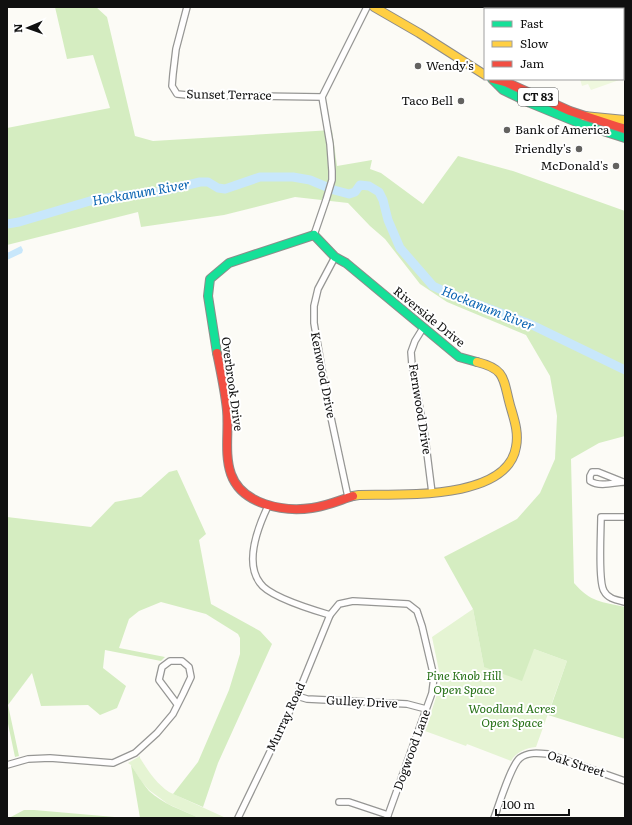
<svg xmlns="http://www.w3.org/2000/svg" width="632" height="825" font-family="Literata,serif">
<rect width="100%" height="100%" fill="#fcfbf6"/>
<!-- green -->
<g fill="#e5f4d3">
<path d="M473,609L484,667L534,649L567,661L536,747C526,748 516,752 511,761L467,744L466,746L425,731L440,685V676L432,637Z"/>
<path d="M140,756V758C149,772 156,783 169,792L226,818H199L168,804L149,790L141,781L131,765L128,763Z"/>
</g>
<!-- forest -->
<g fill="#d5edc1">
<path d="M55,7H96L107,17L135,136L153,141L332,130L337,166L372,160L370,169L381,173L423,204L458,156L513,171L625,211V436L599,443L571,459L574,583C590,602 602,602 625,607V739L548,715L567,661L534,649L522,681L484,667L473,609L444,557L517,519L540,493L555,459L557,416L550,376L526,335L447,302L420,284L385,239L370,226L348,203L295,197L224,215L141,227L138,212L7,245V128L110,108L93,55L67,59Z"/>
<path d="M177,470L206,534L199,540L211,604L260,631L272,644L218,763L203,807L173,794L198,762L229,690L240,654V638L238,634L206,614L161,602L139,611L129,619L119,648L165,657L161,661L105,650L103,668L126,686L117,708L100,715L88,705L41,706L32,673L8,705L19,756L15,757L7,719V517L91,527L115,502L141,497L169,472Z"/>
<path d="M131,765C137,774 142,783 149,791C163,804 182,810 199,818H140Z"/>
<path d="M24,810H34L126,818H9Z"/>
</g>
<!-- pitch -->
<path fill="#eff8de" d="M580,79H622L591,90L588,84L582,86Z"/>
<!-- water -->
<path fill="#c8e7fb" d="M21,246L23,250L22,253L7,260V253Z"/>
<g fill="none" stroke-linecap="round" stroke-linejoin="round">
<!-- river -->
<path stroke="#c8e7fb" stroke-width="9" d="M7,224L19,222L90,201L119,196L158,192L200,182H208L218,188L225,189L260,177H293L310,180L334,190L349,194L355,192L360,185L369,186L379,192L383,200L388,220L400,248L433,286L450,294L530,324L625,370"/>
<!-- street casing -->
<g stroke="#969694" stroke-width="8">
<g id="street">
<path d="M187,7L176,49L173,74L172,86L177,94L187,95L322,97"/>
<path d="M492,7L493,9"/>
<path d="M314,235L326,200L332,180V171L330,144L322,97L367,7"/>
<path d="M335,257L318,289L314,306V323L327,399L348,497"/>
<path d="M423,328L415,341L411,352L412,365L425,437L432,493"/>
<path d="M623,482L598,472H592L590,476V481C599,487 613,483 623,482H625"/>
<path d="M268,506C258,527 244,562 260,583C269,597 313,610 330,615"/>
<path d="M625,517H601C601,531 598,582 604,591C608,599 617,600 625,602"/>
<path d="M297,696L307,699L407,704L426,709"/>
<path d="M7,765L28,759L50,758L113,763L135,753L157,733L173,714L183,694L191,677L189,667L182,661H170L162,667L159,680L177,704"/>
<path d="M339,802H349L388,815"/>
<path d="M238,818L297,696L330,615L339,604L353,601L408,604L417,611L422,626L434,677L432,693L387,818"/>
<path d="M494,818C499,805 511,765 520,758C528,752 538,753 548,754L625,781"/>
</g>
</g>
<!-- fast casing -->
<g stroke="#8d8c8a" stroke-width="10">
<g id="fast">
<path d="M492,79L503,90L530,103L581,124L625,138"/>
<path d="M314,235L335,257L346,263L459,357L477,362"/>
<path d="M217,353L208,296L210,279L229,263L314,235"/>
</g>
</g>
<!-- slow casing -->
<g stroke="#8d8c8a" stroke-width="10">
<g id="slow">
<path d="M374,7L419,33L485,75"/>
<path d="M584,116L625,120"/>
<path d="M353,496L359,495C400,494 507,501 516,447C519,432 514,419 510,405C503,379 506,369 477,362"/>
</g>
</g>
<!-- jam casing -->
<g stroke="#8d8c8a" stroke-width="10">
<g id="jam">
<path d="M493,79L508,83L570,111L625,129"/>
<path d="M217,353C221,372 225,391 227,410C229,431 224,454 231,474C242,505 284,512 312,508C327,506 340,500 353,496"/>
</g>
</g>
<!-- street -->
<use href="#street" stroke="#fffefe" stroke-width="5.5"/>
<!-- fast -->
<use href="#fast" stroke="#16e098" stroke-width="8"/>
<!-- slow -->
<use href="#slow" stroke="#ffcf43" stroke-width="8"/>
<!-- jam -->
<use href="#jam" stroke="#f24e42" stroke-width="8"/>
</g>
<!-- markers -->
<g fill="#636260" stroke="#fff" stroke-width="1.5">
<circle cx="418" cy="66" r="4"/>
<circle cx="461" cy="101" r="4"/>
<circle cx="507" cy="130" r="4"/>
<circle cx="579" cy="149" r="4"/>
<circle cx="616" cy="166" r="4"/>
</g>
<g text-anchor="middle" stroke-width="4" stroke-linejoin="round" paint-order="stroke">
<!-- shield labels -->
<rect fill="#fff" stroke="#585858" stroke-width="1" x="518" y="88" width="40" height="18" rx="3"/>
<g font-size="11" font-weight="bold" fill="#101010">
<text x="538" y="101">CT 83</text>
</g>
<!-- poi labels -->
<g font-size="12" fill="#101010" stroke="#fff" text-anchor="end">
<text x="426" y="70" text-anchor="start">Wendy's</text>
<text x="453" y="105">Taco Bell</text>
<text x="515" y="134" text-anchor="start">Bank of America</text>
<text x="571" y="153">Friendly's</text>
<text x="608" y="170">McDonald's</text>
</g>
<!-- street labels -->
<g font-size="12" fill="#101010" stroke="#fff">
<text transform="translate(229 95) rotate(1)" y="4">Sunset Terrace</text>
<text transform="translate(429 317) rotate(39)" y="4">Riverside Drive</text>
<text transform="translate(323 375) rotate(79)" y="4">Kenwood Drive</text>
<text transform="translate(232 384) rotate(82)" y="4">Overbrook Drive</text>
<text transform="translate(420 409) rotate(81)" y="4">Fernwood Drive</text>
<text transform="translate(362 702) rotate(3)" y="4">Gulley Drive</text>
<text transform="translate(286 717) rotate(-65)" y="4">Murray Road</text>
<text transform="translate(412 750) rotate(-70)" y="4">Dogwood Lane</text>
<text transform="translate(576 764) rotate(18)" y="4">Oak Street</text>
</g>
<!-- park labels -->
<g font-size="12" font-style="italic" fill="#277117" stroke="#fff">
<text x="464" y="680">Pine Knob Hill<tspan x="464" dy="14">Open Space</tspan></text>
<text x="512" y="713">Woodland Acres<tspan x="512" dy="14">Open Space</tspan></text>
</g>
<!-- water labels -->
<g font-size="13" font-style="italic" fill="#0963b2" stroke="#fff">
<text transform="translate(141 192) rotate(-10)" y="5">Hockanum River</text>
<text transform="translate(488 308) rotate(22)" y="5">Hockanum River</text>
</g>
</g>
<!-- border -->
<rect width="632" height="825" fill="none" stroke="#101010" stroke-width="16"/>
<!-- legend -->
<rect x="484" y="8" width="140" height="72" fill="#ffffff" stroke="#9f9f9f"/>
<rect x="492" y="21" width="20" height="6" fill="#16e098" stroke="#9f9f9f"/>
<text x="520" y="28" font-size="12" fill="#101010">Fast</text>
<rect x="492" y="41" width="20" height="6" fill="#ffcf43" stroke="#9f9f9f"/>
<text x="520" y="48" font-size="12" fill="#101010">Slow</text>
<rect x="492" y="61" width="20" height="6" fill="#f24e42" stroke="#9f9f9f"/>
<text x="520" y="68" font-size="12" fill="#101010">Jam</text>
<!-- north arrow -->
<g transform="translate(28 28) rotate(268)" stroke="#ffffff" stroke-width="3" paint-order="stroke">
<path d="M0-3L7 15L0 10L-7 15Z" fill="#101010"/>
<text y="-6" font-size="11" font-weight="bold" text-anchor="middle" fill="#101010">N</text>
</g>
<!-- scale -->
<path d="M496 809v6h73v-6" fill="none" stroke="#101010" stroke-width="2"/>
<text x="502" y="809" font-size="12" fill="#101010" stroke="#ffffff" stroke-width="3" paint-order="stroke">100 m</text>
</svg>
